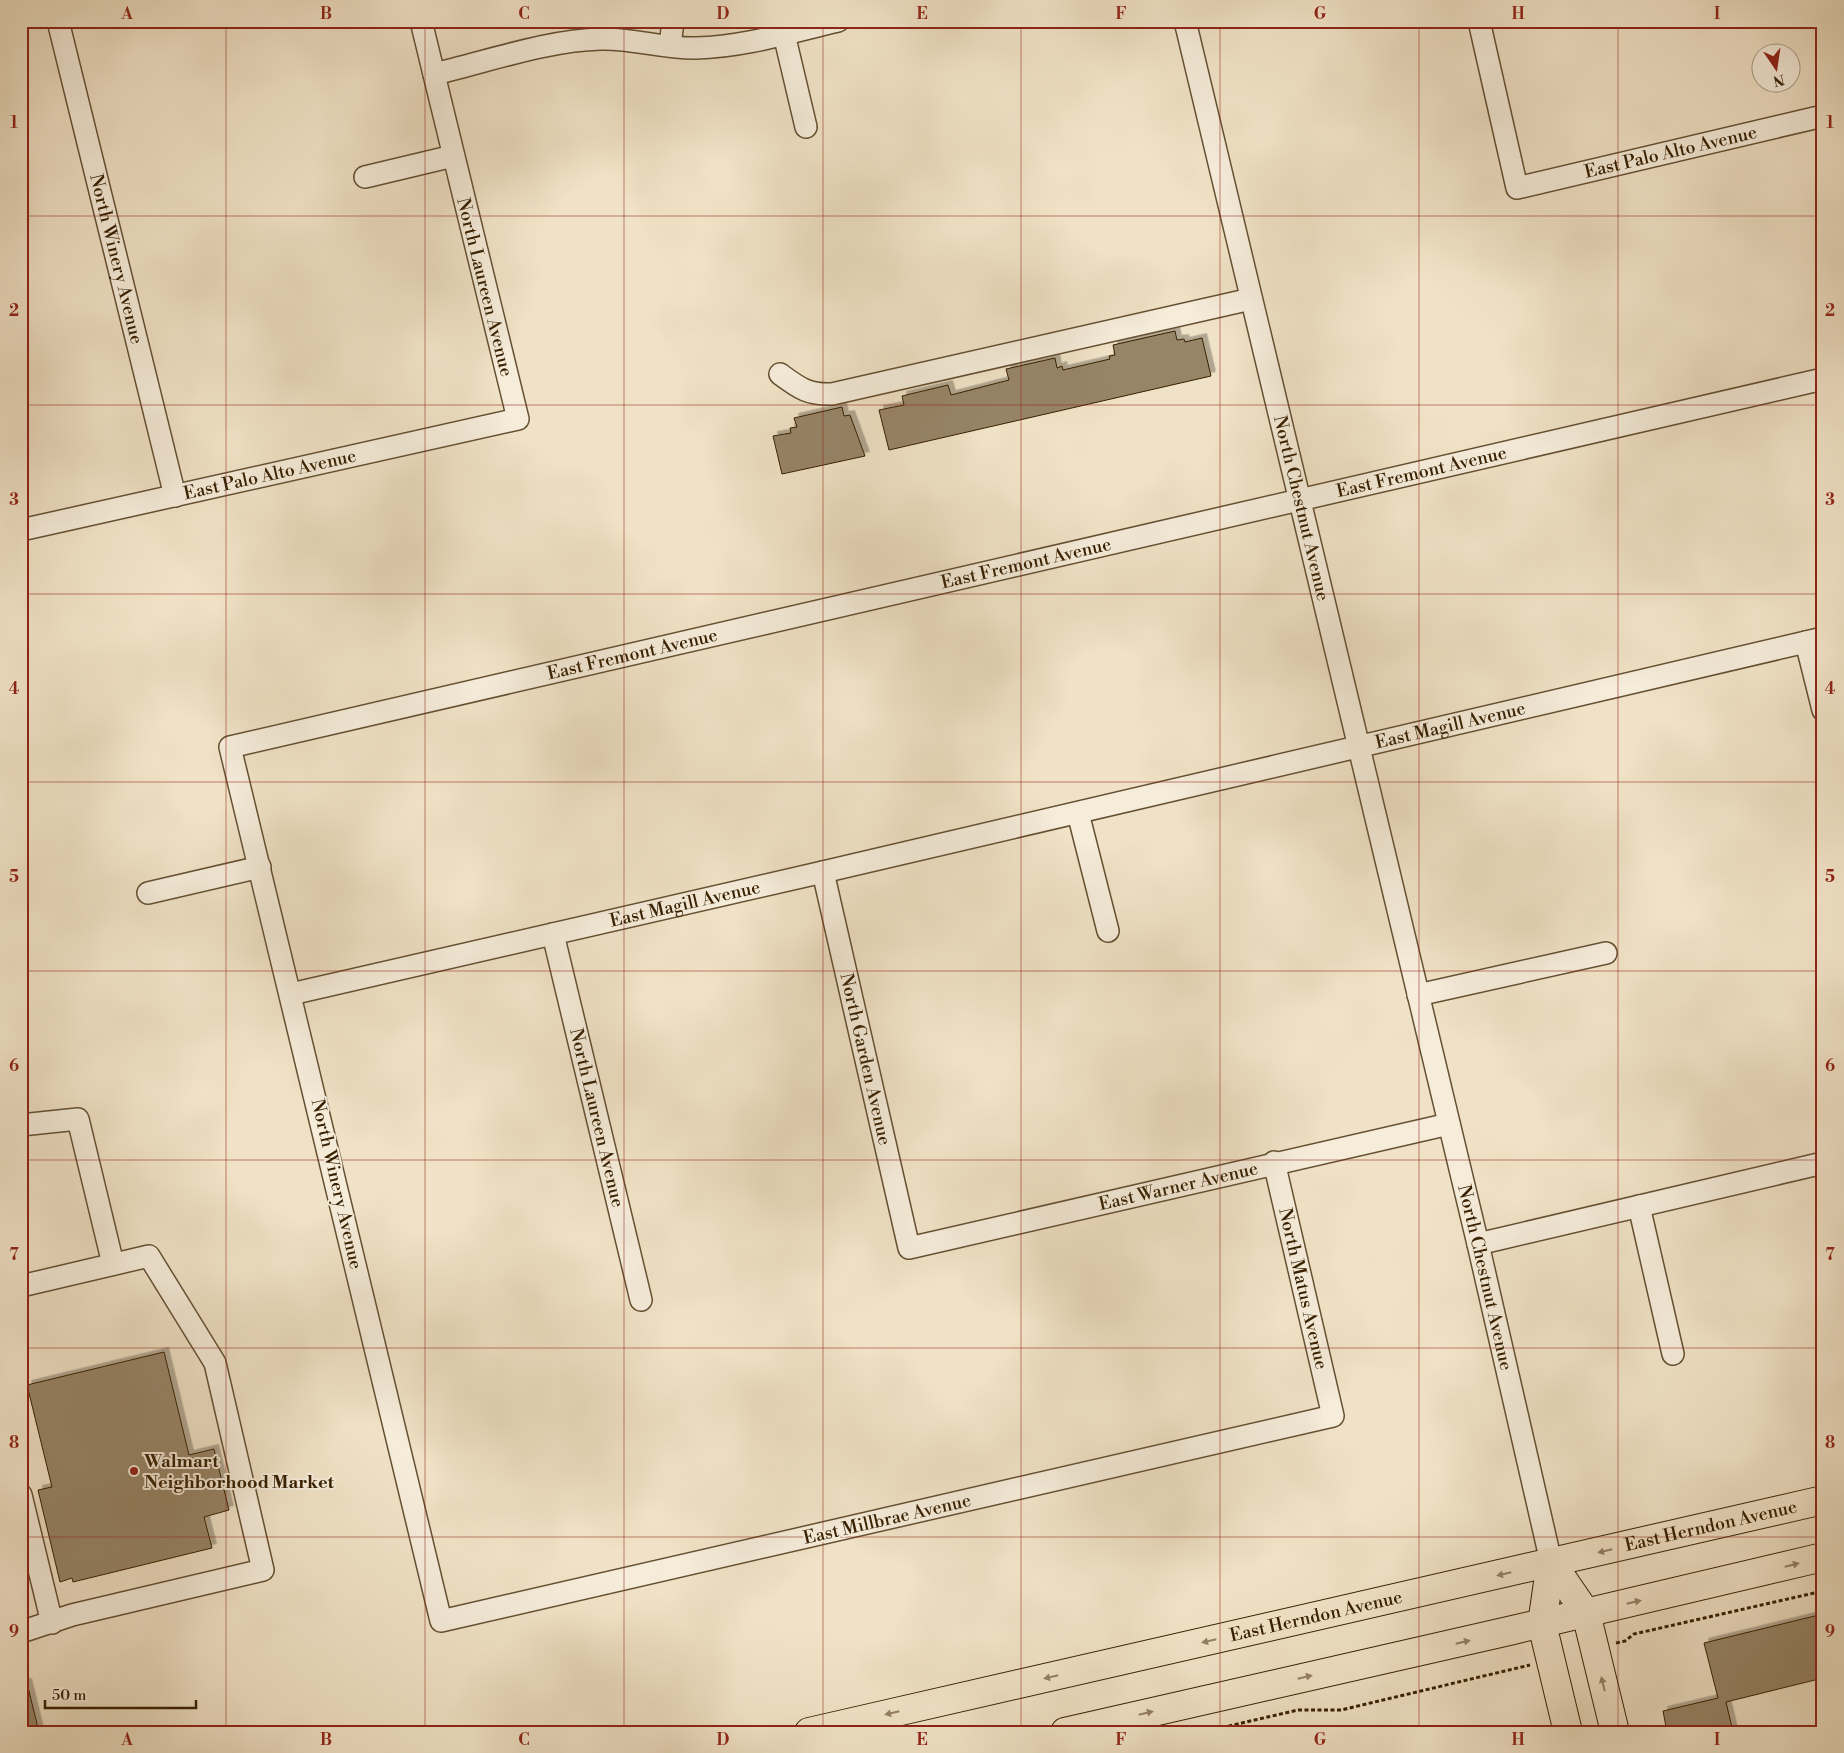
<svg xmlns="http://www.w3.org/2000/svg" width="1844" height="1753" font-family="'Libre Bodoni',serif">
<defs>
<filter id="shadow"><feDropShadow dx="4.5" dy="-4.5" stdDeviation="0" flood-color="#0004"/></filter>
</defs>
<rect width="100%" height="100%" fill="#f0e2c6"/>
<filter id="stains"><feTurbulence type="fractalNoise" baseFrequency=".004" numOctaves="4"/><feColorMatrix values="0 0 0 0 .2 0 0 0 0 .09 0 0 0 0 .02 0 0 0 .5 -.17"/></filter>
<radialGradient id="worn" r=".72"><stop offset=".6" stop-color="#630" stop-opacity="0"/><stop offset="1" stop-color="#630" stop-opacity=".3"/></radialGradient>
<!-- building -->
<g fill="#978567" stroke="#372001" filter="url(#shadow)">
<path d="M1175,331L1177,340L1184,339L1185,342L1202,338L1211,376L889,450L879,410L904,405L902,396L948,385L951,395L1009,380L1006,369L1055,358L1057,368L1062,366L1063,370L1110,359L1109,356L1115,355L1113,345Z"/>
<path d="M842,407L844,416L850,415L865,456L782,474L773,436L791,433L790,428L797,427L794,418Z"/>
<path d="M164,1352L189,1455L214,1449L229,1510L204,1517L212,1548L73,1582L72,1578L60,1582L38,1490L52,1487L27,1385Z"/>
<path d="M1823,1614V1678L1726,1702L1733,1732H1667L1663,1711L1718,1698L1704,1643Z"/>
<path d="M21,1683H27L39,1732H21Z"/>
</g>
<g fill="none" stroke-linecap="round" stroke-linejoin="round">
<!-- minor casing -->
<g stroke="#655032" stroke-width="24">
<g id="minor">
<path id="s1" d="M58,21L175,496"/>
<path id="s2" d="M1185,21L1478,1244L1551,1562"/>
<path id="s3" d="M1479,21L1517,188L1823,116"/>
<path d="M784,34L806,127"/>
<path d="M670,46L673,21"/>
<path d="M434,74C486,62 548,40 601,39C633,38 664,49 696,48C744,47 791,32 838,21"/>
<path d="M365,177L453,156"/>
<path d="M780,374C799,388 808,395 832,394L1251,299"/>
<path id="s4" d="M21,530L518,419L421,21"/>
<path d="M1806,642L1823,710"/>
<path d="M1078,813L1108,931"/>
<path id="s5" d="M823,872L909,1248L1449,1124"/>
<path d="M148,893L260,867"/>
<path id="s6" d="M553,934L641,1300"/>
<path id="s7" d="M291,994L823,872L1823,638"/>
<path d="M1418,995L1606,953"/>
<path d="M21,1125L78,1119L113,1264"/>
<path id="s8" d="M1274,1162L1333,1416L441,1621L230,747L1823,379"/>
<path d="M1639,1206L1673,1354"/>
<path d="M1478,1244L1823,1163"/>
<path d="M21,1286L149,1256L215,1363L263,1570L72,1615L21,1632"/>
<path d="M21,1495L52,1623"/>
</g>
</g>
<!-- major casing -->
<g stroke="#372001" stroke-width="30">
<g id="major">
<path d="M1551,1562L1586,1613L1615,1732"/>
<path d="M1551,1562L1542,1624L1568,1732"/>
<path id="s9" d="M809,1732L1823,1500"/>
<path d="M1065,1732L1513,1630L1823,1557"/>
</g>
</g>
<!-- path -->
<g stroke="#372001" stroke-width="3" stroke-dasharray="4 2.5" stroke-linecap="butt">
<path d="M1616,1643L1625,1641L1634,1634L1823,1591"/>
<path d="M1203,1732L1298,1710H1341L1530,1665"/>
</g>
<!-- minor -->
<use href="#minor" stroke="#f5ecda" stroke-width="21"/>
<!-- major -->
<use href="#major" stroke="#f0e2c6" stroke-width="28"/>
</g>
<!-- one-way arrows -->
<defs><path id="oneway-solid" d="M-6-.8H1V-3.2L6.5 0L1 3.2V.8H-6Z" transform="scale(1.25)"/></defs>
<g fill="#948164">
<use href="#oneway-solid" transform="translate(1605 1551) rotate(167)"/>
<use href="#oneway-solid" transform="translate(1792 1565) rotate(-14)"/>
<use href="#oneway-solid" transform="translate(1504 1574) rotate(167)"/>
<use href="#oneway-solid" transform="translate(1634 1602) rotate(-13)"/>
<use href="#oneway-solid" transform="translate(1209 1641) rotate(167)"/>
<use href="#oneway-solid" transform="translate(1463 1642) rotate(-13)"/>
<use href="#oneway-solid" transform="translate(1051 1677) rotate(167)"/>
<use href="#oneway-solid" transform="translate(1305 1677) rotate(-13)"/>
<use href="#oneway-solid" transform="translate(1603 1684) rotate(-104)"/>
<use href="#oneway-solid" transform="translate(892 1713) rotate(167)"/>
<use href="#oneway-solid" transform="translate(1146 1713) rotate(-13)"/>
</g>
<!-- grid -->
<path fill="none" stroke="#8f2418" stroke-width="1" stroke-opacity="0.55" d="M226,21V1732M425,21V1732M624,21V1732M823,21V1732M1021,21V1732M1220,21V1732M1419,21V1732M1618,21V1732M21,216H1823M21,405H1823M21,594H1823M21,782H1823M21,971H1823M21,1160H1823M21,1348H1823M21,1537H1823"/>
<!-- markers -->
<circle fill="#8f2418" stroke="#f5ecda" stroke-width="2" cx="134" cy="1471" r="5"/>
<g text-anchor="middle" stroke-width="4" stroke-linejoin="round" paint-order="stroke">
<!-- street labels -->
<g font-size="18" fill="#372001" stroke="#f5ecda">
<text dy="6" stroke="none"><textPath href="#s3" startOffset="329">East Palo Alto Avenue</textPath></text>
<text dy="6" stroke="none"><textPath href="#s1" startOffset="245">North Winery Avenue</textPath></text>
<text transform="translate(485 287) rotate(76)" y="6">North Laureen Avenue</text>
<text dy="6" stroke="none"><textPath href="#s8" startOffset="3298">East Fremont Avenue</textPath></text>
<text dy="6" stroke="none"><textPath href="#s4" startOffset="255">East Palo Alto Avenue</textPath></text>
<text dy="6" stroke="none"><textPath href="#s2" startOffset="501">North Chestnut Avenue</textPath></text>
<text dy="6" stroke="none"><textPath href="#s8" startOffset="2892">East Fremont Avenue</textPath></text>
<text dy="6" stroke="none"><textPath href="#s8" startOffset="2488">East Fremont Avenue</textPath></text>
<text dy="6" stroke="none"><textPath href="#s7" startOffset="1190">East Magill Avenue</textPath></text>
<text dy="6" stroke="none"><textPath href="#s7" startOffset="404">East Magill Avenue</textPath></text>
<text dy="6" stroke="none"><textPath href="#s5" startOffset="192">North Garden Avenue</textPath></text>
<text dy="6" stroke="none"><textPath href="#s6" startOffset="189">North Laureen Avenue</textPath></text>
<text transform="translate(337 1184) rotate(77)" y="6">North Winery Avenue</text>
<text dy="6" stroke="none"><textPath href="#s5" startOffset="662">East Warner Avenue</textPath></text>
<text dy="6" stroke="none"><textPath href="#s2" startOffset="1292">North Chestnut Avenue</textPath></text>
<text dy="6" stroke="none"><textPath href="#s8" startOffset="130">North Matus Avenue</textPath></text>
<text transform="translate(887 1519) rotate(-13)" y="6">East Millbrae Avenue</text>
<text dy="6" stroke="none"><textPath href="#s9" startOffset="925">East Herndon Avenue</textPath></text>
<text dy="6" stroke="none"><textPath href="#s9" startOffset="520">East Herndon Avenue</textPath></text>
</g>
<!-- poi labels -->
<g font-size="18" font-weight="bold" fill="#372001" stroke="#f5ecda" text-anchor="start">
<text x="144" y="1467">Walmart<tspan x="144" dy="21">Neighborhood Market</tspan></text>
</g>
</g>
<!-- margin -->
<rect width="1844" height="1753" fill="none" stroke="#f0e2c6" stroke-width="55"/>
<!-- north arrow -->
<g transform="translate(1776 68) rotate(167)"><circle r="24" fill="#f5ecda" stroke="#a99a83"/>
<path d="M0-4L9 19L0 12L-9 19Z" fill="#8f2418"/>
<text y="-8" font-size="14" font-weight="bold" text-anchor="middle" fill="#372001">N</text>
</g>
<!-- scale -->
<path d="M45 1700v8h151v-8" fill="none" stroke="#372001" stroke-width="2.5"/>
<text x="52" y="1700" font-size="15" fill="#372001" stroke="#f5ecda" stroke-width="4" paint-order="stroke">50 m</text>
<rect x="28" y="28" width="1788" height="1698" fill="none" stroke="#8f2418" stroke-width="2"/>
<g font-size="16" text-anchor="middle" font-weight="bold" fill="#8f2418">
<text x="127" y="19">A</text>
<text x="326" y="19">B</text>
<text x="524" y="19">C</text>
<text x="723" y="19">D</text>
<text x="922" y="19">E</text>
<text x="1121" y="19">F</text>
<text x="1320" y="19">G</text>
<text x="1518" y="19">H</text>
<text x="1717" y="19">I</text>
<text x="14" y="128">1</text>
<text x="1830" y="128">1</text>
<text x="14" y="316">2</text>
<text x="1830" y="316">2</text>
<text x="14" y="505">3</text>
<text x="1830" y="505">3</text>
<text x="14" y="694">4</text>
<text x="1830" y="694">4</text>
<text x="14" y="882">5</text>
<text x="1830" y="882">5</text>
<text x="14" y="1071">6</text>
<text x="1830" y="1071">6</text>
<text x="14" y="1260">7</text>
<text x="1830" y="1260">7</text>
<text x="14" y="1448">8</text>
<text x="1830" y="1448">8</text>
<text x="14" y="1637">9</text>
<text x="1830" y="1637">9</text>
<text x="127" y="1745">A</text>
<text x="326" y="1745">B</text>
<text x="524" y="1745">C</text>
<text x="723" y="1745">D</text>
<text x="922" y="1745">E</text>
<text x="1121" y="1745">F</text>
<text x="1320" y="1745">G</text>
<text x="1518" y="1745">H</text>
<text x="1717" y="1745">I</text>
</g>
<rect width="100%" height="100%" filter="url(#stains)"/>
<rect width="100%" height="100%" fill="url(#worn)"/>
</svg>
